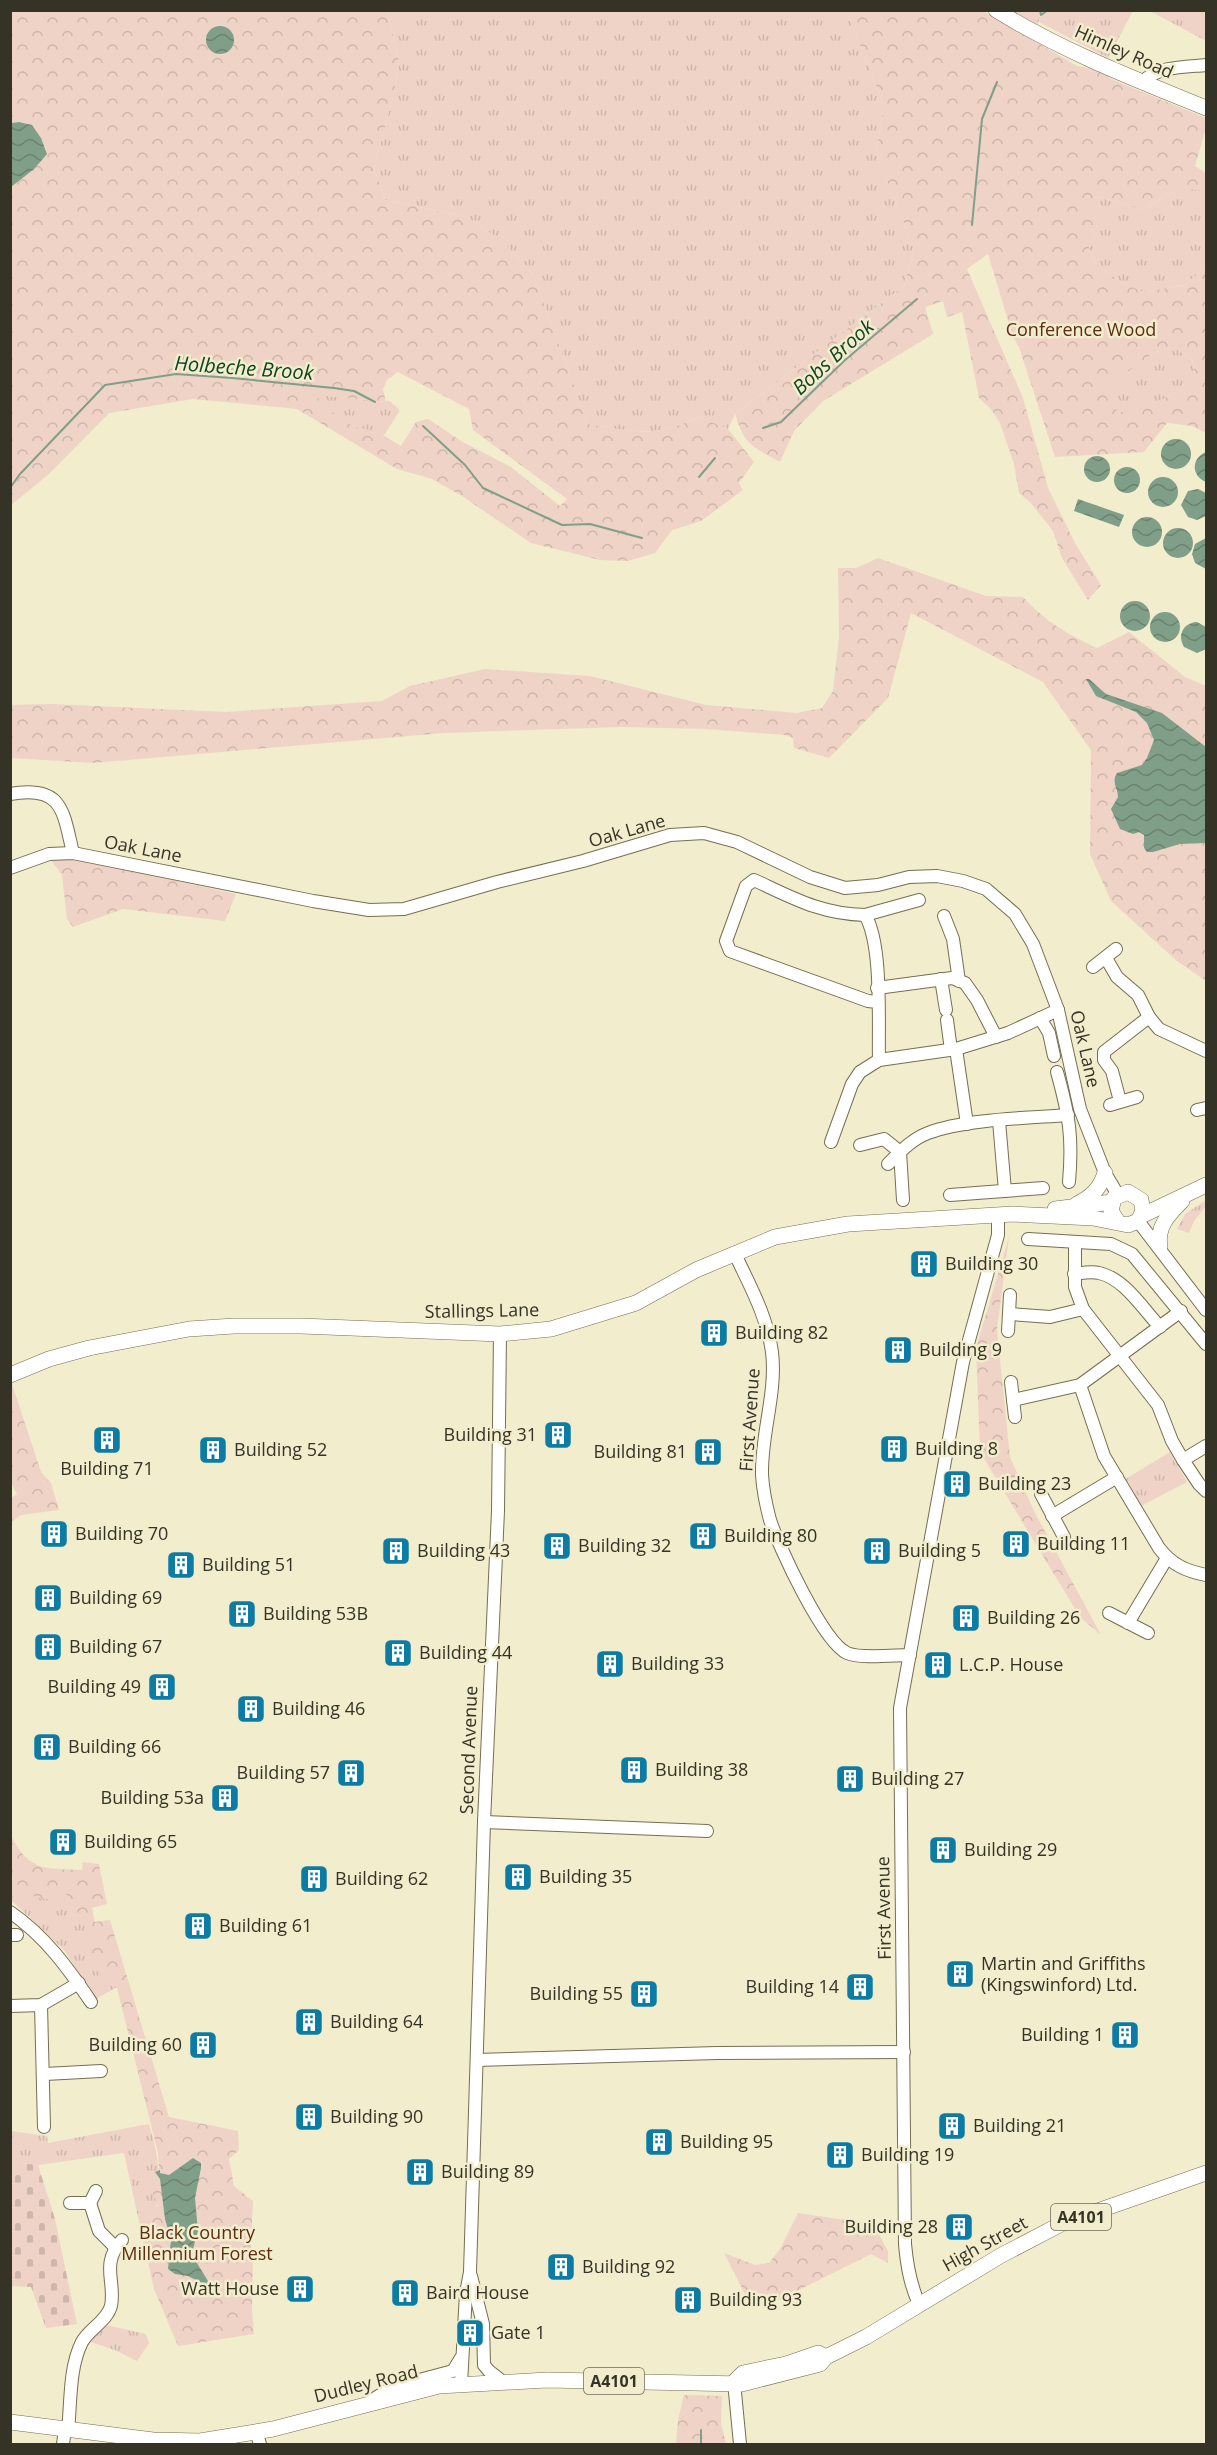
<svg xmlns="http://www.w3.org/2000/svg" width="1217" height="2455" font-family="'Open Sans',sans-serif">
<defs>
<pattern id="grass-tufts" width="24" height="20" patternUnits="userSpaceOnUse" patternTransform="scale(1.5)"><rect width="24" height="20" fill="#efd3c6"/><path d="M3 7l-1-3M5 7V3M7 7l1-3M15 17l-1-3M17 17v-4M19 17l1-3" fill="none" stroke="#ceb6aa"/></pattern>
<pattern id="forest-crowns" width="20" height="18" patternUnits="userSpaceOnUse" patternTransform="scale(1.5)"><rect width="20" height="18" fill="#efd3c6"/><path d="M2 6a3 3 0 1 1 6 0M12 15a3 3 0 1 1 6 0" fill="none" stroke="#ceb6aa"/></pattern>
<pattern id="cemetery-stones" width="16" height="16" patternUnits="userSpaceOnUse" patternTransform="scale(1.5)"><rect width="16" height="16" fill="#efd3c6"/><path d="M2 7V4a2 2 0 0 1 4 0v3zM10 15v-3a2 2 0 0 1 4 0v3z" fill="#ceb6aa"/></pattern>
<pattern id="water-waves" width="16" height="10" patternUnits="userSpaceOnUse" patternTransform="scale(1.5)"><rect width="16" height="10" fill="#809f88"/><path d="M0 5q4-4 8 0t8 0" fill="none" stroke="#6a826f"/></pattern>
</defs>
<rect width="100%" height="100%" fill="#f2edcd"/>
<!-- grass -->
<g fill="url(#grass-tufts)">
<path d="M388,11H846L884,105L876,153L914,248L904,286L735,414L728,429L699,417C656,438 633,432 588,424L533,274L503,242L467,217L385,200L374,168L394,93L399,62Z"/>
<path d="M1048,11H1133L1108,58L1039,22L1041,15Z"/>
<path d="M1150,11H1206V41Z"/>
<path d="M1186,187L1206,191V267L1185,285L1144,292L1124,284L1095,263L1089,247L1099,231L1090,213L1096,196L1144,210L1165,196Z"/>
<path d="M1174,347L1192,360L1195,374L1183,390L1154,403L1118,414L1105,388L1153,353Z"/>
<path d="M318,395L386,402L388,400L399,409V412L384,435L353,426L318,403Z"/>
<path d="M1206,1200V1206L1194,1221L1189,1233L1177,1229L1185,1214Z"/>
<path d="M1170,1452L1187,1482L1141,1506L1129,1482L1124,1480Z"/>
<path d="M12,1879L81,1886L117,1987L96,1999L64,1950L11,1900Z"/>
<path d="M149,2124C166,2179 158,2204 147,2258L124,2153L38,2165L11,2162V2131L47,2136L48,2143Z"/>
<path d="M106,2325L146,2334L149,2343L137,2361L117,2351L91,2342Z"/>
</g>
<!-- forest -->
<g fill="url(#forest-crowns)" fill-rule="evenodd">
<path d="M11,11H388L399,62L394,93L374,168L385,200L467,217L503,242L533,274L588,424C633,432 656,438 699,417L728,429L754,462L739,483L743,490L701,521L672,530L655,553L628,561L600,560L531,543L462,496L432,479L397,469L297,409L193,399L109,413L49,474L11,505L10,187L19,181L46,149C39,133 31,118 11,123ZM398,372L469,409L473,430L567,499L560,506L511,467L461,441L428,419L416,422L401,446L378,432L353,426L319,403L318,395L386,402L383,389L387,380Z"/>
<path d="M846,11H983L1077,66L1101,70L1111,79L1206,118V128L1195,166L1206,173V191C1176,186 1169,193 1144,210L1096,196L1091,213L1099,231L1089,247L1095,263L1124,284L1144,292L1185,285L1206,267V433L1192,426L1167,423L1144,452L1055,457L1019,347L1013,337L988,254L967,269L1023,398L1048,488L1076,545L1101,585L1088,600L1062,558L1053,531L1031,503L1019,493L1014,464L1000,423L991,409L979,398L962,312L947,317L943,301L925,307L933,334L823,401L794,431L780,462C752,446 745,446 735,414L904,286L914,248L876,153L884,105ZM1174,347L1192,360L1195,374L1183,390L1154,403L1118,413L1106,388L1153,353Z"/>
<path d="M1008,11H1048L1041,15L1036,28Z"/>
<path d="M878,558L986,596L1023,597C1046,622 1067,634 1097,648L1129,632L1185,677L1206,686V981L1177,961L1111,901L1090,854L1091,750L1043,682L911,613L888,698L829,758L794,748L793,738L785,735L707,729L622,727L444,733L93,763L11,758L10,705L51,704L226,712L382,701L410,686L485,669L590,676L706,705L797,713L822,708L833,691L839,637L838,568H856Z"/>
<path d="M78,859L236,894L225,921L123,909L73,927L67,919L62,875L51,860Z"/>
<path d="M1009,1237L997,1329L1010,1457L1035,1513L1101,1635L1080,1617L980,1452L976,1348Z"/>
<path d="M12,1384L41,1472L51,1483L59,1510L21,1515L11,1522V1498L17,1494L10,1481Z"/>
<path d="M10,1833C28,1872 44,1868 82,1870L83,1862L99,1864L107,1904L92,1908L95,1922L110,1920L169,2117L238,2131L239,2150L229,2159L234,2186L253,2201L250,2259H253L252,2311L254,2334L178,2346L154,2289L142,2234L158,2205L150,2187V2174L159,2168L158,2153L117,1988L101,1976L82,1952L89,1942L88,1924L79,1915L66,1894C60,1896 52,1900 46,1899C32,1899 17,1887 10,1874Z"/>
<path d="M798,2213L873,2224L888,2251V2263L871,2254L763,2308L750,2304L724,2253L755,2265L769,2263L780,2249Z"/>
<path d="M684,2395L722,2396L721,2424L726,2444H676L678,2420Z"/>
</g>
<!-- cemetery -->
<path fill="url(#cemetery-stones)" d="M11,2162L38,2165L55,2219L77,2324L46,2328L31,2287L11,2286Z"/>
<!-- water -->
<g fill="url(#water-waves)">
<circle cx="220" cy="40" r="14"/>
<path d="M19,122L32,125L41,138L47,154L34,169L11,187V123Z"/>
<circle cx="1176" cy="454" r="15"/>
<path d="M1206,452V482C1191,476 1191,458 1206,452Z"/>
<circle cx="1097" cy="469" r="13"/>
<circle cx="1127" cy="480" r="13"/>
<circle cx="1163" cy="492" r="15"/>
<path d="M1198,489L1206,493V516L1197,520L1188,517L1181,505L1188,491Z"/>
<path d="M1078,499L1124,515L1119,527L1074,511Z"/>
<circle cx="1147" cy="532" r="15"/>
<circle cx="1178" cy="543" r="15"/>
<path d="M1206,538V569L1195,563L1192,554L1195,544Z"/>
<circle cx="1135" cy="616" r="15"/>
<circle cx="1165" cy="627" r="15"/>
<path d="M1197,622L1206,627V649L1197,653L1184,647C1177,635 1183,623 1197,622Z"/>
<path d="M1086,679H1089L1106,694L1162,713L1206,747V843L1180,844L1153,852H1147L1144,848V835L1139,832L1133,834L1120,829L1111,809L1118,797C1118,788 1111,782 1117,773L1142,765L1147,758L1154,740L1147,723L1136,712L1096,696Z"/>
<path d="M193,2158L201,2163V2168L195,2198L198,2231L193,2249L195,2260L208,2281L206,2285L188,2276L175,2274L168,2269L171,2240L165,2219L160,2179L155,2172L160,2170V2173L169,2175Z"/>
</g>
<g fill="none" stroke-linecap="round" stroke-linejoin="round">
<!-- stream -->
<g stroke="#809f88" stroke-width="2">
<path d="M1040,10L1041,15L1048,10"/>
<path d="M972,225L982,119L997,82"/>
<path d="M423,426L465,465L483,488L562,525L590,524L642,538"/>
<path d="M763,428L781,422L844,361L917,299"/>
<path d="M699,477L715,458"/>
<path d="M10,488L20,474L105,385L176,374L232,378L334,388L354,391L375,402"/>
<path d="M701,2430V2444"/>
</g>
<!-- minor casing -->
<g stroke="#746f52" stroke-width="14">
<g id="minor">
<path d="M1143,82C1156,66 1187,67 1206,65"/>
<path d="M10,794C63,785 63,811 73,853"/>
<path d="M10,868L49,854L73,853L313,901L369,910L404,909L497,882L583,861L670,835L704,833L737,842L810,877L845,888L878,885L909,877L937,876L963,881L986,889L1015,914L1033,944L1058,1010L1080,1109L1105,1173L1118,1195"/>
<path d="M865,915L919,900"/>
<path d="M944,916L953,939L959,981"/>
<path d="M1106,958L1117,977L1138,995L1149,1017L1159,1029L1206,1051"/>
<path d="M1093,967L1116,949"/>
<path d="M941,979L946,1010"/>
<path d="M877,988L952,978L965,983L977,1000L996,1037"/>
<path d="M877,1002L868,1001L730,951L726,941L746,886L754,880C793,898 821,914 865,915C883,944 878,1024 879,1060"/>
<path d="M1040,1018L1049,1033L1054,1056"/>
<path d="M947,1020L951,1050"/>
<path d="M956,1049L967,1124"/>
<path d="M1057,1072C1069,1115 1073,1137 1069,1182"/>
<path d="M1120,1101L1112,1071L1104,1060V1052L1149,1017"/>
<path d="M1110,1105L1137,1097"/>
<path d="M1197,1110L1206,1108"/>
<path d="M999,1121L1005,1191"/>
<path d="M831,1142L852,1084L860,1072L879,1060L956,1049L1008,1033L1058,1010"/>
<path d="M860,1145L884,1139L900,1152L903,1200"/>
<path d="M888,1164C900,1152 912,1139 928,1133C964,1119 1029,1118 1068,1115"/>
<path d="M950,1195L1043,1188"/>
<path d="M1138,1221L1206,1310"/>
<path d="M1028,1239L1111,1244L1132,1254L1206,1344"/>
<path d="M1075,1242V1287L1083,1309L1158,1405L1172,1441L1183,1460L1199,1484L1206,1491"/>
<path d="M735,1254C750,1286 767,1316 772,1352C777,1393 761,1433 762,1475C763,1490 766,1505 770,1520C779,1547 823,1642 847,1653C860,1659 895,1655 910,1655"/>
<path d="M1074,1274C1082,1273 1091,1271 1099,1273C1124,1278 1143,1309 1160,1327"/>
<path d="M1010,1314L1050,1317L1083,1309"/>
<path d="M1008,1331L1010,1295"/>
<path d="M1011,1382L1015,1417"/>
<path d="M1080,1385L1104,1456L1159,1548C1172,1565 1186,1571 1206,1575"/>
<path d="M1013,1400L1080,1385L1181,1311"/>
<path d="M1183,1460L1206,1446"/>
<path d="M1041,1494L1064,1537"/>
<path d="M1052,1516L1117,1477"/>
<path d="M1109,1613L1148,1633"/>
<path d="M1128,1623L1167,1558"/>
<path d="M484,1822L707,1831"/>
<path d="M10,1912C45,1936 68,1968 91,2002"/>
<path d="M10,1935H17"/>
<path d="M41,2005L44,2127"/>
<path d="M10,2006L41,2005L79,1983"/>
<path d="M477,2060L717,2053L904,2052"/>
<path d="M45,2074L101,2071"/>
<path d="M70,2203H90L96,2191"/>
<path d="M90,2203L99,2231L115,2247"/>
<path d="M471,2276L483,2324L484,2365L489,2371L503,2382"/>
<path d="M919,2304C910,2284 907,2266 905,2244L900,1708L963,1362L998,1235V1215"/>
<path d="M734,2382L740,2444"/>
<path d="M461,2384L466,2293L470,2272L484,1822L498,1511L500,1334"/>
<path d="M372,2400L393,2387L453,2371L461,2358"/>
<path d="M68,2430C71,2403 69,2367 82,2342C89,2329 107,2321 111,2306C116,2282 100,2264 122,2240"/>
<path d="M256,2432L260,2444"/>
<path d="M63,2444L65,2429"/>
</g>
</g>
<!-- major casing -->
<g stroke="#746f52" stroke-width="16">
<g id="major">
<path d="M996,10C1062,51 1135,79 1206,108"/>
<path d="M1077,1204C1091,1197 1100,1189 1105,1173"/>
<path d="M1055,1209L1112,1202"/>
<path d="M1141,1216L1206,1185"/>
<path d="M1160,1247C1156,1227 1169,1214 1182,1201"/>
<path d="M10,1375L49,1359L89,1348L189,1329L234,1326H301L500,1334L551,1329L636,1303L696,1270L775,1237L848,1224L1013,1214L1093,1218L1128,1225L1138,1221L1143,1211L1141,1200L1128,1192L1114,1198L1111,1211L1118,1222"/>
<path d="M734,2382L743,2373L786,2364L818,2353L826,2357"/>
<path d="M10,2422L153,2440L200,2441L273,2429L439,2386L547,2380L742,2384L820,2364L826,2357L866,2337L1000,2256L1063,2223L1206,2173"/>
</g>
</g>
<!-- minor -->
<use href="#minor" stroke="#fff" stroke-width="12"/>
<!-- major -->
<use href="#major" stroke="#fff" stroke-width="15"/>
</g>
<!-- icons -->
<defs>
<g id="building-square" transform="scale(1.5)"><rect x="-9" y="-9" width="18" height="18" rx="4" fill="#0c7ca5" stroke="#f2edcd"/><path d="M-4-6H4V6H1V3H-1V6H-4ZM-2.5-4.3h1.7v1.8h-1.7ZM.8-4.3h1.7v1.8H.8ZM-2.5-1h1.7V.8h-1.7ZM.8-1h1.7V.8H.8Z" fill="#fff"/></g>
</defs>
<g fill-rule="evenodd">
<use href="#building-square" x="924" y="1264"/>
<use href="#building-square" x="714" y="1333"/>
<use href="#building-square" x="898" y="1350"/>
<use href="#building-square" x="558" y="1435"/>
<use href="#building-square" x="107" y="1440"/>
<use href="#building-square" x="894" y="1449"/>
<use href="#building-square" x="213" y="1450"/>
<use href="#building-square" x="708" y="1452"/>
<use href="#building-square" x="957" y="1484"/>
<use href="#building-square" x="54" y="1534"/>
<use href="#building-square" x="703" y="1536"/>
<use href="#building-square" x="1016" y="1544"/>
<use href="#building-square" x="557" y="1546"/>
<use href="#building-square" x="396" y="1551"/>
<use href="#building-square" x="877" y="1551"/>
<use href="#building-square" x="181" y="1565"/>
<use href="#building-square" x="48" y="1598"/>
<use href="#building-square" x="242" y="1614"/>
<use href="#building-square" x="966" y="1618"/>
<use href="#building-square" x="48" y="1647"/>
<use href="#building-square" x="398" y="1653"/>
<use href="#building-square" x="610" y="1664"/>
<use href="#building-square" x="938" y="1665"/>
<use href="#building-square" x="162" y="1687"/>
<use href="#building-square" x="251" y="1709"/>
<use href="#building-square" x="47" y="1747"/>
<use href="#building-square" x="634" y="1770"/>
<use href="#building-square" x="351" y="1773"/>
<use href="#building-square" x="850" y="1779"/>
<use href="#building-square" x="225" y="1798"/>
<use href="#building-square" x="63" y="1842"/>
<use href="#building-square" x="943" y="1850"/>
<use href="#building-square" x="518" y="1877"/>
<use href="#building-square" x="314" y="1879"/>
<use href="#building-square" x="198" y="1926"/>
<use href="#building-square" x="960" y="1974"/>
<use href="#building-square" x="860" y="1987"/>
<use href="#building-square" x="644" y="1994"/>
<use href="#building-square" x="309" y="2022"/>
<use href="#building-square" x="1125" y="2035"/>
<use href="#building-square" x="203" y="2045"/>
<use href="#building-square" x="309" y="2117"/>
<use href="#building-square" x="952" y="2126"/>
<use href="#building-square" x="659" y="2142"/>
<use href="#building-square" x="840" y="2155"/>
<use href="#building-square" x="420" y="2172"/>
<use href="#building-square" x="959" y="2227"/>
<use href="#building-square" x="561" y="2267"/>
<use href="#building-square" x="300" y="2289"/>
<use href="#building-square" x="405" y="2293"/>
<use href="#building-square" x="688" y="2300"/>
<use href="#building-square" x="470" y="2333"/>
</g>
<g text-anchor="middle" stroke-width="5" stroke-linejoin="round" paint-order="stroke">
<!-- shield labels -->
<g fill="#f2edcd" stroke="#6e6b58" stroke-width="1.5">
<rect x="1051" y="2204" width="60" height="26" rx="4.5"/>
<rect x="584" y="2368" width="60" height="26" rx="4.5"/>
</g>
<g font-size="16" font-weight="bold" fill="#353326">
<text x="1081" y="2223">A4101</text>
<text x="614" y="2387">A4101</text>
</g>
<!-- street labels -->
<g font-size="18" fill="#353326" stroke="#f2edcd">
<text transform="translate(1124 52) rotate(24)" y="6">Himley Road</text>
<text transform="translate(627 831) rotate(-16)" y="6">Oak Lane</text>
<text transform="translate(143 849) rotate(11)" y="6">Oak Lane</text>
<text transform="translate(1085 1049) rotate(77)" y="6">Oak Lane</text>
<text transform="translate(482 1311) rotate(-1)" y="6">Stallings Lane</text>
<text transform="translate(750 1420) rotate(-86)" y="6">First Avenue</text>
<text transform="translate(469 1750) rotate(-88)" y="6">Second Avenue</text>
<text transform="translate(884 1908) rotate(-91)" y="6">First Avenue</text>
<text transform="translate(985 2244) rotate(-29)" y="6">High Street</text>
<text transform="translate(366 2384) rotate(-14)" y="6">Dudley Road</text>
</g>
<!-- park labels -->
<g font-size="18" fill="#5c2d12" stroke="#f2edcd">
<text x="1081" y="336">Conference Wood</text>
<text x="197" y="2239">Black Country<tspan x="197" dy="21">Millennium Forest</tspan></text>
</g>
<!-- poi labels -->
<g font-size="18" fill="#353326" stroke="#f2edcd" text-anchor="start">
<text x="945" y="1270">Building 30</text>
<text x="735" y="1339">Building 82</text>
<text x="919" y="1356">Building 9</text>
<text x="537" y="1441" text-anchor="end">Building 31</text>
<text x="915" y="1455">Building 8</text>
<text x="234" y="1456">Building 52</text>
<text x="687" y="1458" text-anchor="end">Building 81</text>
<text x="107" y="1475" text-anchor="middle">Building 71</text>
<text x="978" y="1490">Building 23</text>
<text x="75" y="1540">Building 70</text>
<text x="724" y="1542">Building 80</text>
<text x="1037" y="1550">Building 11</text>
<text x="578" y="1552">Building 32</text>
<text x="417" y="1557">Building 43</text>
<text x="898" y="1557">Building 5</text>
<text x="202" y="1571">Building 51</text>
<text x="69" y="1604">Building 69</text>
<text x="263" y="1620">Building 53B</text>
<text x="987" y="1624">Building 26</text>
<text x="69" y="1653">Building 67</text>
<text x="419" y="1659">Building 44</text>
<text x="631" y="1670">Building 33</text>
<text x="959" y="1671">L.C.P. House</text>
<text x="141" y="1693" text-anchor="end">Building 49</text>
<text x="272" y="1715">Building 46</text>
<text x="68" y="1753">Building 66</text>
<text x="655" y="1776">Building 38</text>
<text x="330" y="1779" text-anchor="end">Building 57</text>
<text x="871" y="1785">Building 27</text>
<text x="204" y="1804" text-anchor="end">Building 53a</text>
<text x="84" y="1848">Building 65</text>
<text x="964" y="1856">Building 29</text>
<text x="539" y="1883">Building 35</text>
<text x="335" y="1885">Building 62</text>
<text x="219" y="1932">Building 61</text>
<text x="981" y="1970">Martin and Griffiths<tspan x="981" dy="21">(Kingswinford) Ltd.</tspan></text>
<text x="839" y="1993" text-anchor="end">Building 14</text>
<text x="623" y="2000" text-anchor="end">Building 55</text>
<text x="330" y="2028">Building 64</text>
<text x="1104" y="2041" text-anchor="end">Building 1</text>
<text x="182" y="2051" text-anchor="end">Building 60</text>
<text x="330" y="2123">Building 90</text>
<text x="973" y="2132">Building 21</text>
<text x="680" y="2148">Building 95</text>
<text x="861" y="2161">Building 19</text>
<text x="441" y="2178">Building 89</text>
<text x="938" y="2233" text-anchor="end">Building 28</text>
<text x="582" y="2273">Building 92</text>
<text x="279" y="2295" text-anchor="end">Watt House</text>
<text x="426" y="2299">Baird House</text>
<text x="709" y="2306">Building 93</text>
<text x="491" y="2339">Gate 1</text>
</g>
<!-- water labels -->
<g font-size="20" font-style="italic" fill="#0e4323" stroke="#f2edcd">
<text transform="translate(833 357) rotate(-42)" y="7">Bobs Brook</text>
<text transform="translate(244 368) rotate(4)" y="7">Holbeche Brook</text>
</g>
</g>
<!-- border -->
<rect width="1217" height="2455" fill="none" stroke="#353326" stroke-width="24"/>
</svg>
